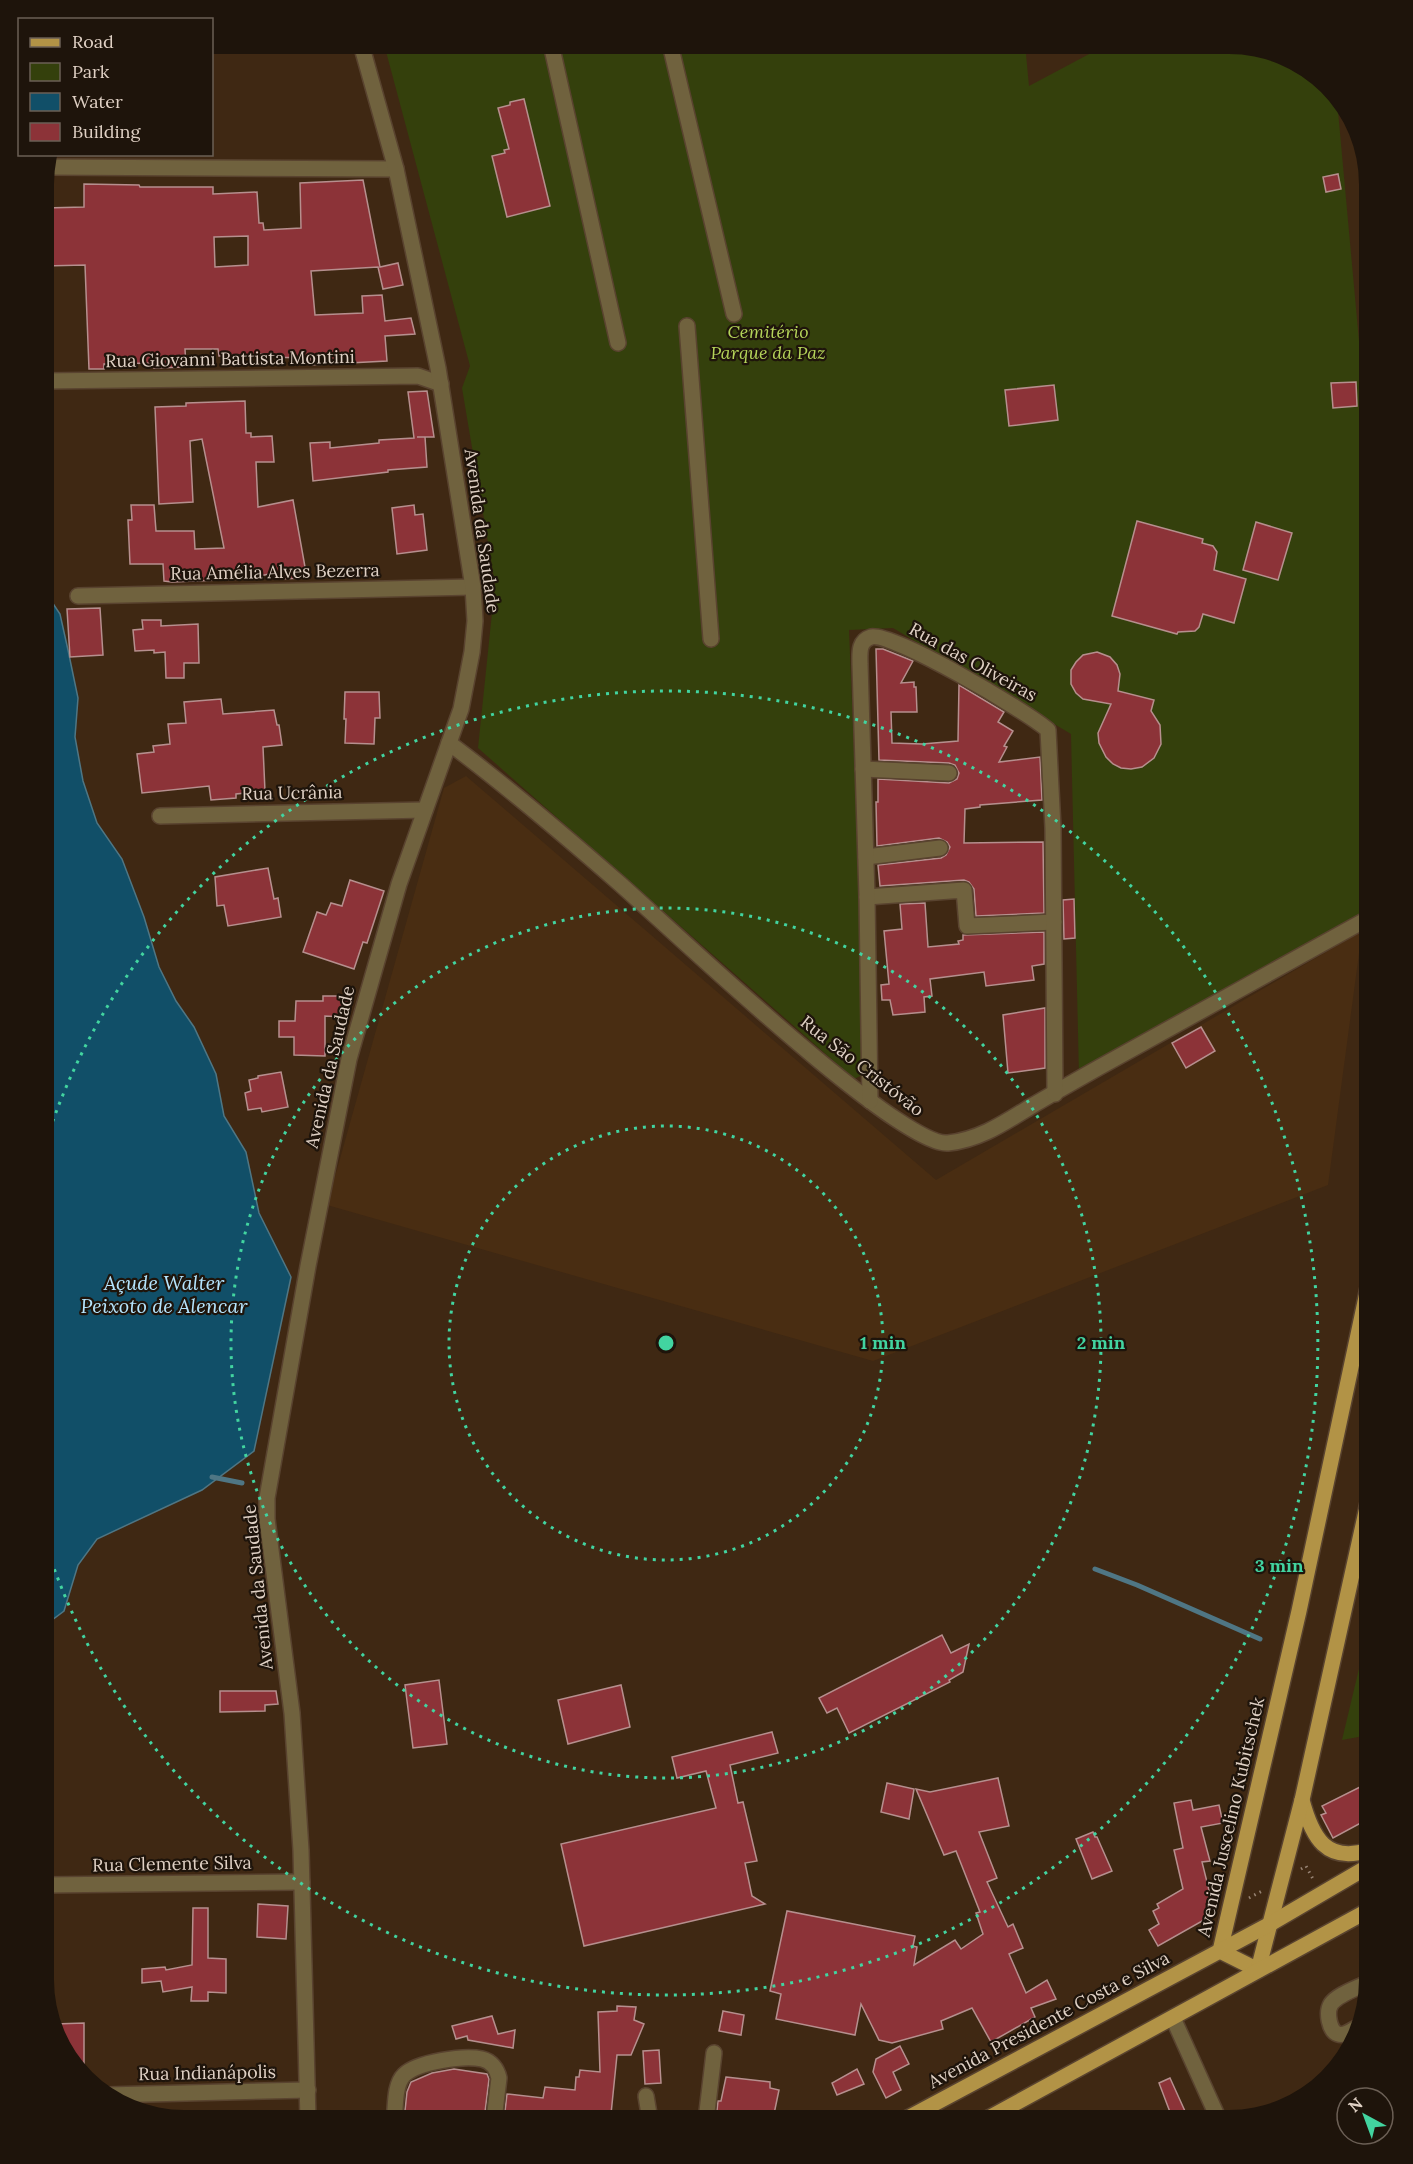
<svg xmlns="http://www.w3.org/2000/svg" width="1413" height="2164" font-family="Lora,serif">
<rect width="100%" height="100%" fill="#3f2813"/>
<!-- built -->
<path fill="#492d12" d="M466,776L936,1180L1362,931L1328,1185L873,1361L327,1205L444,788Z"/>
<!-- green -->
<g fill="#34400c">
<path d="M384,44H1025L1029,86L1108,44H1237L1299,63L1337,100L1361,363L1369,523V908L1079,1075L1071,734L893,628L849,630L867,1073L854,1079L478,748L495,584L462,388L470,366Z"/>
<path d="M1369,1630V1735L1342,1740L1368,1631Z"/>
</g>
<!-- water -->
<path fill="#114f68" stroke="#4f7684" stroke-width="1.5" d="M44,590L60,614L68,650L78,698L75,737L83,781L97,823L122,859L144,917L159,967L176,1001L194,1027L216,1074L224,1116L246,1152L259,1213L291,1277L254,1451L202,1490L97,1539L78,1565L64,1611L44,1626Z"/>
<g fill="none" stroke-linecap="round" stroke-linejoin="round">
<!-- stream -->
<g stroke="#4f7684" stroke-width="5">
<path d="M212,1477L242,1483"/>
<path d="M1095,1569L1137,1585L1260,1639"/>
</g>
</g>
<!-- building -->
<g fill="#8c3338" stroke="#b68f8e" stroke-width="1.5" fill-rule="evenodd">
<path d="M524,99L550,206L507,217L492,156L505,153L504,150L509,149L498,108L510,105V102Z"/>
<path d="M1338,174L1341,189L1326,192L1323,177Z"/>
<path d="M363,180L380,267L398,263L403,285L383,289L378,267L311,271L315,315L363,313L362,296L382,295L385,321L411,318L415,334L385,336L387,361L310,365V358L265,357V354L219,356L218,349H185L186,367L154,368V363L104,364V369H89L85,265L44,266V208L84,207V184L139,185L140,187H213V194L257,192L259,223H263L264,230L301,228L300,183ZM248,236V265L215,267L214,237Z"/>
<path d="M1356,382L1357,406L1333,408L1331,383Z"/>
<path d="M1054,385L1058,420L1009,426L1005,390Z"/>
<path d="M427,391L434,437H417H425L427,467L388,470V472L313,481L310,443L330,442V448L379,443V440L414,438L408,392Z"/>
<path d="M245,401L246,433H251V437L272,436L274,462H256L258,507L293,500L307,578L276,579L275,573L244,579L172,582L164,581L163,564H130L128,520H132L131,505H154L156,531H194L195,549L224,548L202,439L190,441L193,502L159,504L155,407L186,406V403Z"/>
<path d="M414,505L415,515L423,514L427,550L397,554L392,508Z"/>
<path d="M1137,521L1203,539L1202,543L1213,546L1217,552L1214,570L1246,579L1234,623L1203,614L1199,627L1195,631L1178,632L1177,634L1112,616Z"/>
<path d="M1256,522L1292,533L1278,580L1243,570Z"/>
<path d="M100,608L103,655L70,657L67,609Z"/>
<path d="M142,620H161V626L198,624L199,663H184V678H166L165,652L154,653V650L135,651L133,630L143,629Z"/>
<path d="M876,649H883L913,661L901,683L914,682V687H916L917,712H891L892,743L922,744L958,741L959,685L1004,712L998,722L1013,731L1004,746L1007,747L999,762L1040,757L1042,800L980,805V807L965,809L964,843L1043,842L1044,913L976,916L974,889L969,882L964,880L880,886L878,865L941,858L946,855L950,847L947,842L939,838L877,846L876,802H878V779L949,783L957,779L959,773L955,765L949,763L879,760Z"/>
<path d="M1097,652L1110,657L1117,665L1120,674L1118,691L1154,700L1151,711L1160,725L1161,744L1154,758L1142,767L1131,769L1121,768L1113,764L1106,757L1099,743L1098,733L1111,704L1083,699L1076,693L1071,684V670L1076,662L1083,655Z"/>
<path d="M345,692H379L380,718H375L374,744L345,743L346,719H344Z"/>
<path d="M221,699L223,714L274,710L277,725H279L282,745L263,747L265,791L236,794V798L211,800L209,786L142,793L137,754L154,752L153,746L170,744L168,724L186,723L184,702Z"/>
<path d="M268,868L274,899L278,898L281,917L228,926L224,905L217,906L215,877Z"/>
<path d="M350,880L384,891L367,943L363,942L354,969L303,952L317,912L326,915L331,903L342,906Z"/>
<path d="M1074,899L1075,938L1064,939L1063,900Z"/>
<path d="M925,903L928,947L959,944L958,941L963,940V935L1044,932V964L1032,966L1034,980L986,986L984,972L930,979L932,996L924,997L925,1012L893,1015L890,1000H882L881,985L889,984L884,931L902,929L900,904Z"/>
<path d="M323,996H350L344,1017L325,1016V1056L294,1055V1037H279V1021H295L296,1001H323Z"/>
<path d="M1045,1008V1068L1008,1073L1003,1015Z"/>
<path d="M1201,1027L1215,1051L1186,1068L1172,1043Z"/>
<path d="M281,1072L288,1107L262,1112L261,1108L248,1110L245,1093L251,1091L249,1080L258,1078V1076Z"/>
<path d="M942,1635L951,1653L969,1644L963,1672L949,1680L950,1682L849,1733L837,1708L827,1713L819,1698Z"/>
<path d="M439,1680L447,1744L413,1748L405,1685Z"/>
<path d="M621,1685L630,1727L568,1744L558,1700Z"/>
<path d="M220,1691H276L278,1704L265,1705V1711L220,1712Z"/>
<path d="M772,1732L778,1753L730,1765L738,1803L743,1802L757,1861L745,1863L752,1896L765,1904L584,1946L561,1844L716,1808L706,1771L677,1778L672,1757Z"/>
<path d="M998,1778L1009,1826L979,1832L997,1878L987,1882L1008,1927L1013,1924L1023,1948L1009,1954L1026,1993L1047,1980L1056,1999L1031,2008L1035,2017L991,2042L972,2008L941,2021L943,2029L892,2043L879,2040L861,2004L855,2035L776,2019L781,1994L770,1991L787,1911L915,1936L913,1946L917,1947L914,1965L955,1940L961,1949L983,1934L976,1913L980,1912L956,1851L944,1855L916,1789L930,1792Z"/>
<path d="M1370,1782V1818L1333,1838L1321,1815L1326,1813L1322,1806Z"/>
<path d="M887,1783L914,1789L909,1819L881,1812Z"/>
<path d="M1191,1800L1193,1810L1219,1805L1223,1823L1201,1827L1210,1861L1202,1862L1210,1894L1204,1920L1158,1946L1149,1930L1159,1924L1153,1911L1159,1908L1157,1904L1183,1889L1174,1850L1183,1848L1174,1803Z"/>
<path d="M1093,1832L1095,1837H1097L1112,1871L1092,1879L1076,1839Z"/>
<path d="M258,1904L288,1906L286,1939L257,1937Z"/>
<path d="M193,1908H208V1958L226,1959V1993L208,1992V2001H191L192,1987L163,1992L161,1981L142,1983V1969L165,1967L166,1970L192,1965Z"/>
<path d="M617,2006L636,2007L634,2020L644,2024L631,2055H617L611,2114L591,2112L590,2120H570L571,2117L529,2111L528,2120H504L507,2094L543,2098L545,2087L575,2090L576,2077H579L580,2070L600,2072L598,2012L617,2011Z"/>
<path d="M723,2011L744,2015L741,2035L719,2031Z"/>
<path d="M492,2016L498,2034L515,2030L513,2048L468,2040L467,2036L456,2039L452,2026Z"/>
<path d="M84,2023V2071L62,2050L55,2024Z"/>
<path d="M900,2046L909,2064L893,2072L901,2090L886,2098L873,2072L876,2059Z"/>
<path d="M659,2050L661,2083L645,2084L643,2051Z"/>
<path d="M454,2069L487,2074L489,2079L484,2120H404L407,2092L411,2082L432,2073Z"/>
<path d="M857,2069L864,2084L837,2095L832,2083Z"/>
<path d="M726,2077L770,2082V2088L779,2090L774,2114L766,2118L741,2114L740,2120L731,2118L730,2120H716L718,2101H721Z"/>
<path d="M1170,2078L1189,2120H1173L1159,2083Z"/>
</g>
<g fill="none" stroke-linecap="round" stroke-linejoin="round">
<!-- minor casing -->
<g stroke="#59432f" stroke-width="18">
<g id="minor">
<path d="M551,44L618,343"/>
<path d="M670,44L734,314"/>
<path d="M46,167L396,169"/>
<path d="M687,326L711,639"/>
<path d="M44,381L418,376L441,384"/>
<path d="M78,596L473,587"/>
<path d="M449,743C508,787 564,835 619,883C667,925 900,1148 948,1143C979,1140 1004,1123 1030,1107C1052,1094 1075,1081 1098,1068C1188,1018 1279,968 1369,918"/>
<path d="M863,769L949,773"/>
<path d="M160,816L425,810"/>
<path d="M866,857L940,848"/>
<path d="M867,897L964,890L967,926L1054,922"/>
<path d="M870,1101L867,897L860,664C860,654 858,641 871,637C891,631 1028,712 1048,730L1053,828L1055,1094"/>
<path d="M44,1885L302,1882"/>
<path d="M1173,2018L1219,2120"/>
<path d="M1356,2028C1351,2031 1344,2036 1338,2034C1329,2031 1326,2012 1331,2004C1338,1994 1358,1988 1369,1982"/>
<path d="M107,2095L308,2090"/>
<path d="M646,2096L650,2120"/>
<path d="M308,2120L301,1850L292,1713L267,1519V1498L308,1266L349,1059L399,884L461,709L472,652L475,621L473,587L438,368L396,169L361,44"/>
<path d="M394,2120C396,2107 394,2085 404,2075C417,2062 464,2055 482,2059C491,2061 497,2069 499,2078L494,2120"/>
<path d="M706,2120L714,2053"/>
</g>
</g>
<!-- major casing -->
<g stroke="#59432f" stroke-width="18">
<g id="major">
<path d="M1302,1800C1312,1837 1326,1864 1369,1850"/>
<path d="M1220,1951L1299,1611L1369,1283"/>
<path d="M1220,1951L1258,1970"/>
<path d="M1258,1970L1302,1800L1369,1498"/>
<path d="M904,2120L1270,1924L1369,1866"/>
<path d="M985,2120L1369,1910"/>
</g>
</g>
<!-- path -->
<g stroke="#968373" stroke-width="3" stroke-dasharray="1.5 4.5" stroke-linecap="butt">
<path d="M1301,1869L1306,1866L1313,1879"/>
<path d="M1249,1898L1262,1891"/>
</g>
<!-- minor -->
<use href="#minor" stroke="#70623e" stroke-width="15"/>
<!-- major -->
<use href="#major" stroke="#b29346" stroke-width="15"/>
</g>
<!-- distance rings -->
<g fill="none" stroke="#42d4a0" stroke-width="3" stroke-dasharray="3 6">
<circle cx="666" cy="1343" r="217"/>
<circle cx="666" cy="1343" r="435"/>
<path d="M44 1147A652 652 0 1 1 44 1539"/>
</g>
<g text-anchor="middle" stroke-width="4.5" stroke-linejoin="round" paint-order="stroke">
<!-- park labels -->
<g font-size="18" font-style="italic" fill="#b4d359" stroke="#1e140b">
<text x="768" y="338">Cemitério<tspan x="768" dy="21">Parque da Paz</tspan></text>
</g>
<!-- street labels -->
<g font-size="18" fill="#dfd0c4" stroke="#1e140b">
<text transform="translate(230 359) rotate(-1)" y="6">Rua Giovanni Battista Montini</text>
<text transform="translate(482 531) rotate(82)" y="6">Avenida da Saudade</text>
<text transform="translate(275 572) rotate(-1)" y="6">Rua Amélia Alves Bezerra</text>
<text transform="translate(973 662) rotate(29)" y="6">Rua das Oliveiras</text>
<text transform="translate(292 793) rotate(-1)" y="6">Rua Ucrânia</text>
<text transform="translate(862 1066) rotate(38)" y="6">Rua São Cristóvão</text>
<text transform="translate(330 1067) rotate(-77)" y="6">Avenida da Saudade</text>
<text transform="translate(258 1587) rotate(-96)" y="6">Avenida da Saudade</text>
<text transform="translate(1231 1817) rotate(-77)" y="6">Avenida Juscelino Kubitschek</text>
<text transform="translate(172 1864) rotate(-1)" y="6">Rua Clemente Silva</text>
<text transform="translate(1049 2020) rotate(-28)" y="6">Avenida Presidente Costa e Silva</text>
<text transform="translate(207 2073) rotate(-1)" y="6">Rua Indianápolis</text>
</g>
<!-- water labels -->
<g font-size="20" font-style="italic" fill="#b5e5fe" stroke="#1e140b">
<text x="164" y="1290">Açude Walter<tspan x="164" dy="23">Peixoto de Alencar</tspan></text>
</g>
</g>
<!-- crop -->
<path d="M0 0H1413V2164H0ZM184 54H1229A130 130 0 0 1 1359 184V1980A130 130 0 0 1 1229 2110H184A130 130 0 0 1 54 1980V184A130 130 0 0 1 184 54Z" fill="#1e140b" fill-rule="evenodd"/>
<circle cx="666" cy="1343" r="9" fill="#42d4a0" stroke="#1e140b" stroke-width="3"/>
<g font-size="18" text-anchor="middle" font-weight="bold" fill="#42d4a0" stroke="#1e140b" stroke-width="4.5" stroke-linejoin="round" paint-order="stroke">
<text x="883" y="1349">1 min</text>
<text x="1101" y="1349">2 min</text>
<text x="1279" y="1572">3 min</text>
</g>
<!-- legend -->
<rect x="18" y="18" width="195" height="138" fill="#1e140b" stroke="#6b5f55" stroke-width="1.5"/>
<rect x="30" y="38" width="30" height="9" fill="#b29346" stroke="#6b5f55" stroke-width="1.5"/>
<text x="72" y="48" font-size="18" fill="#dfd0c4">Road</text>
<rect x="30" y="63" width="30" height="18" fill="#34400c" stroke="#6b5f55" stroke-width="1.5"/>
<text x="72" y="78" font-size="18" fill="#dfd0c4">Park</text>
<rect x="30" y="93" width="30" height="18" fill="#114f68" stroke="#6b5f55" stroke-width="1.5"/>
<text x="72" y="108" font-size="18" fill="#dfd0c4">Water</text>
<rect x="30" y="123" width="30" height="18" fill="#8c3338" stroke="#6b5f55" stroke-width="1.5"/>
<text x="72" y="138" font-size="18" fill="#dfd0c4">Building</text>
<!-- north arrow -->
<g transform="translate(1365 2116) rotate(319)"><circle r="28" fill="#1e140b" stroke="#6b5f55" stroke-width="1.5"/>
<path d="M0-4.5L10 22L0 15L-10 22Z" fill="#42d4a0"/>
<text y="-9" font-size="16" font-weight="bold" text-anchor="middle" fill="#dfd0c4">N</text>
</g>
</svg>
